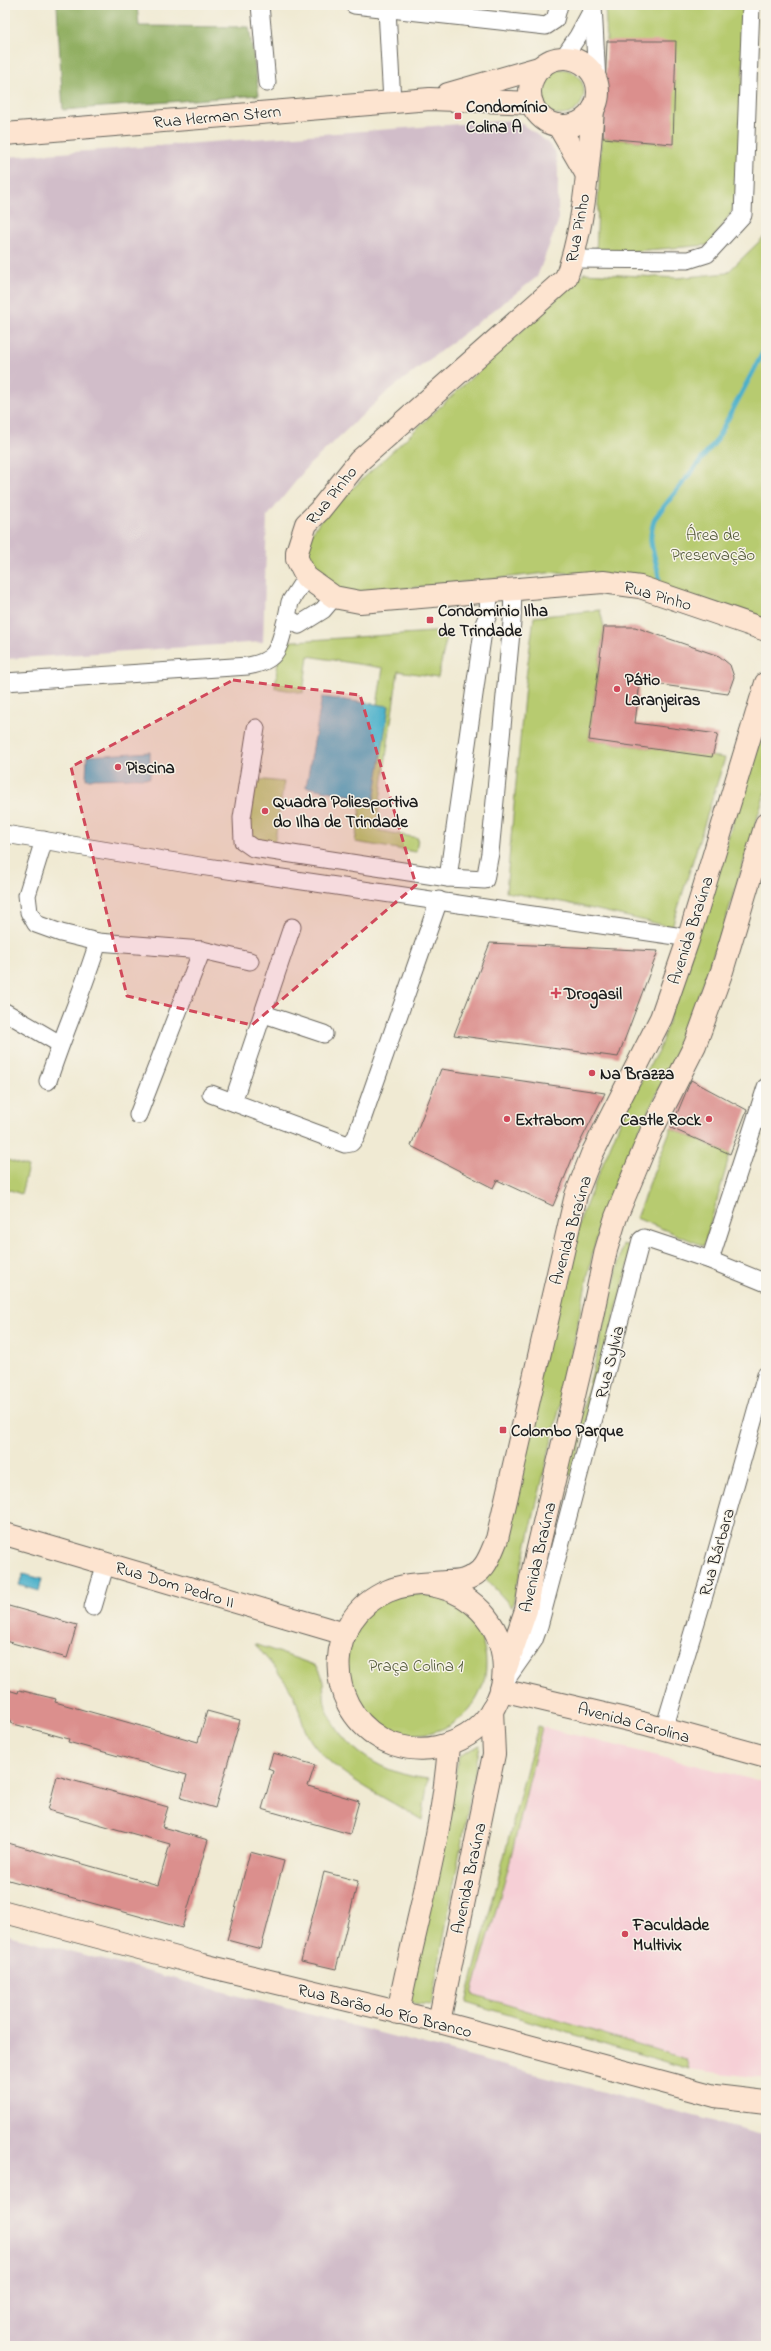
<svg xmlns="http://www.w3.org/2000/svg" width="771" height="2351" font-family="'Indie Flower',sans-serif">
<rect width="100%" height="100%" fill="#f7f3e8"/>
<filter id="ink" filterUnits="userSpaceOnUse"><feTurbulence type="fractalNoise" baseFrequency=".025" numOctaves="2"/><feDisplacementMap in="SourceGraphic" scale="8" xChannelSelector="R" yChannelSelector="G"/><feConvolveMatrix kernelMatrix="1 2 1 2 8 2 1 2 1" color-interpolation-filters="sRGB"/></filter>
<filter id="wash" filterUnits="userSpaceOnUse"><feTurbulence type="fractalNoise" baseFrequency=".012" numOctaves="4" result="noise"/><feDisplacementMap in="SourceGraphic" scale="16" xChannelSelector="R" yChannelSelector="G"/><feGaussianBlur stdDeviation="0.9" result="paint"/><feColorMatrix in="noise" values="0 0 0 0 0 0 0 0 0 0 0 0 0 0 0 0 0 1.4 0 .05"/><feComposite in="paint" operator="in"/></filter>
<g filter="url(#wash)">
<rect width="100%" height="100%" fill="#f0ead3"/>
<!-- built -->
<path fill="#f6cfd6" d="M538,1726L766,1783V2076L761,2078L689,2069L466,2002Z"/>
<!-- industrial -->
<g fill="#d1bdc9">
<path d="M516,120L546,141L555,151L558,167V222L537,277L386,393L309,465L267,517L263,642L5,659V157Z"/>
<path d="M5,1934L766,2135V2346H5Z"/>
</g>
<!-- green -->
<g fill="#b7cb6f" stroke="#6a7446">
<path d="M605,5H745L739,201L709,245L596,254L601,138L672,144L607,41Z"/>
<circle cx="561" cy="92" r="23"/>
<path d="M766,235V623L626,578L556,572L355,594L332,588L307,567L309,537L325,514L584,273L677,278L727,273Z"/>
<path d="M600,610L604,627L589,740L725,758L672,927L567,903L506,892L525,685L534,617Z"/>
<path d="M448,631L438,677L398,671L376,830L418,838L416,852L355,842L383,668L308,656L303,693L275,688L280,642Z"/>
<path d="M766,721V790L725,922L680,1046L618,1174L594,1247L562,1397L512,1607L485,1578L581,1217L625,1110L660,1047Z"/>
<path d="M255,779L284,782L274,846L247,841Z"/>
<path d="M671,1128L730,1154L704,1246L636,1218Z"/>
<path d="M5,1159L28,1167L21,1194L5,1188Z"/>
<path d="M623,1244L633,1247L572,1476L565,1472C588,1397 605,1320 623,1244Z"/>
<circle cx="416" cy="1664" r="70"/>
<path d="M255,1644L317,1666C326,1677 322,1695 326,1707C342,1751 384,1774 428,1779L422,1820C388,1799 333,1774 311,1741C302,1727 301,1713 295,1698C290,1685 265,1657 255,1644Z"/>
<path d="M538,1726L542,1727L510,1861L472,1994L686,2059L689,2069L466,2002Z"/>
<path d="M480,1745L431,2005L408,2003L459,1756Z"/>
</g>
<!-- forest -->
<path fill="#91af62" stroke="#56663f" d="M57,5H137L139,26L249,27L259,95L63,110Z"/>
<!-- water -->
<g fill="#4bb0ca" stroke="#346673">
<path d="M322,697L389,706L374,800L306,787Z"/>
<path d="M150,752V778L86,779L87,756Z"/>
<path d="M23,1574L42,1579L39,1591L19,1585Z"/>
</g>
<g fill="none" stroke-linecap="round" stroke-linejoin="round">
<!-- stream -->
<path stroke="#4bb0ca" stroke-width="5" d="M659,578C656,552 645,546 655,518L716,441L766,347"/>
</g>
<g id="blocks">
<!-- building -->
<g fill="#db8f8d">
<path d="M607,41H676L673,144L603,138Z"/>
<path d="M604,627H635L719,656L730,665L734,677L728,694L640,682L635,723L718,734L712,757L589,740Z"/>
<path d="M490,943L658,951L618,1057L454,1035Z"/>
<path d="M441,1069L605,1093L575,1152L553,1206L497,1180L493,1188L411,1146Z"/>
<path d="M691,1080L747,1110L730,1154L671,1128Z"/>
<path d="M5,1605L77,1625L67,1658L5,1641Z"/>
<path d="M5,1689L18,1693L19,1690L56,1699L55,1702L198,1742L207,1711L240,1720L215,1808L181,1798L187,1775L68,1742L69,1739L10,1723L11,1720L5,1718Z"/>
<path d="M273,1753L315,1765L308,1786L359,1801L350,1834L262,1809L273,1771L268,1769Z"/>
<path d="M57,1776L168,1807L162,1827L208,1840L182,1928L5,1879V1852L8,1843L158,1885L170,1844L48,1810Z"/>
<path d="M250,1852L284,1861L261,1949L227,1940Z"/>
<path d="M324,1872L358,1881L336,1969L301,1961Z"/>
</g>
</g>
</g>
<g filter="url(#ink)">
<use href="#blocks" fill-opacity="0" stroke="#66645c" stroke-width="1"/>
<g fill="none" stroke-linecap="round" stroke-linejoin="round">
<!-- street casing -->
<g stroke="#66645c" stroke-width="19">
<g id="street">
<path d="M260,5L267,83"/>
<path d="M354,5L546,26L555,20L559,5"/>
<path d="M593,5L597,82"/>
<path d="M387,9L392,102"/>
<path d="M563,58L578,36L592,10"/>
<path d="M573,259L688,260L707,254L743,215L751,5"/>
<path d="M306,577L290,602L287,617L299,625L323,610L334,597"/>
<path d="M5,682L248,666C281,660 278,646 287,617"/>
<path d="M256,728L242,818L243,841L253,848L448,878L485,880L490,853L512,622L513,589"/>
<path d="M5,834L200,866L676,936L688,940"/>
<path d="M44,840L27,895L29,912L36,924L61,933L98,942L202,950L250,961"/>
<path d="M448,878L484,624L488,615L489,592"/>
<path d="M5,1012L60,1044"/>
<path d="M264,1014L324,1034"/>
<path d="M48,1081C63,1034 84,989 98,942"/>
<path d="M211,1094L345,1144L351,1143L356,1137L439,900"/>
<path d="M233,1102L292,927"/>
<path d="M138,1115L202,950"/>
<path d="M710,1260L766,1087"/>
<path d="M93,1607L106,1563"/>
<path d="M508,1677L534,1640L539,1626L641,1240L644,1238L710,1260L766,1283"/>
<path d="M664,1729L708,1582L766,1375"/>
</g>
</g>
<!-- secondary casing -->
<g stroke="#66645c" stroke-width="24">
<g id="secondary">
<circle cx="564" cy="92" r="34"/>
<path d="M448,94L542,67"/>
<path d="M593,110C588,165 585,225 566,278L359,461L319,511L306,524L297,552V559L306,577L334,597L360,602L603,582L640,587L766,630"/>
<path d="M558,125L587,175"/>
<path d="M5,134L430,99L532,103"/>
<path d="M5,1534L345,1634"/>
<path d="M423,1584C523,1594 533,1727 437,1747C419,1751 397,1748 380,1738C323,1704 324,1618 388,1591C406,1583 426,1584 446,1582C451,1582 459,1582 464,1580C486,1572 489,1558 497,1539L576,1195L592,1154L661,1018L688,940L766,683"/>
<path d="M506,1668L526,1610L531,1578L586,1345L606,1250L616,1217L652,1130L695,1045L722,971L766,824"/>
<path d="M501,1690L642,1723L766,1757"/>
<path d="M5,1912L203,1965L439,2022L715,2096L766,2102"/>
<path d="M398,2013C415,1923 443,1836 449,1745"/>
<path d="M439,2022L494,1754L492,1710"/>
</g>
</g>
<!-- street -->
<use href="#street" stroke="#fff" stroke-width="17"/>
<!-- secondary -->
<use href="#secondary" stroke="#fde4d0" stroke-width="22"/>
</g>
</g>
<!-- marked area -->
<path fill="#d1495b" fill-opacity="0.2" stroke="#d1495b" stroke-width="3" stroke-dasharray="8 5" stroke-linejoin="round" d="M233,680L360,695L416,885L252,1025L127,996L71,767Z"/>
<!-- markers -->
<g fill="#d1495b" stroke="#f7f3e8" stroke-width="1.5">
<rect x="454" y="112" width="8" height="8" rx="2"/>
<rect x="426" y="616" width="8" height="8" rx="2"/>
<circle cx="617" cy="689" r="4"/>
<circle cx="118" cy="767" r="4"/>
<circle cx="265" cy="811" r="4"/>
<path d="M554 987h4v4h4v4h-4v4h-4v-4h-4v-4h4z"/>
<circle cx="592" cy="1073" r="4"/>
<circle cx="507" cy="1119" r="4"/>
<circle cx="709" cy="1119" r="4"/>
<rect x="499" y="1426" width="8" height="8" rx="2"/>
<circle cx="625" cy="1934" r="4"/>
</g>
<g text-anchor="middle" stroke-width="3" stroke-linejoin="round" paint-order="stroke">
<!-- poi labels -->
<g font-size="17" font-weight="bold" fill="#1c1c1c" stroke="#f7f3e8" text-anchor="start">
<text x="466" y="112">Condomínio<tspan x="466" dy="20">Colina A</tspan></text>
<text x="438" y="616">Condominio Ilha<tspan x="438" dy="20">de Trindade</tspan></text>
<text x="625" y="685">Pátio<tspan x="625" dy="20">Laranjeiras</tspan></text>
<text x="126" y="773">Piscina</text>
<text x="273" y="807">Quadra Poliesportiva<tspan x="273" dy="20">do Ilha de Trindade</tspan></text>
<text x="564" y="999">Drogasil</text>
<text x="600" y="1079">Na Brazza</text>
<text x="515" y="1125">Extrabom</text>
<text x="701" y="1125" text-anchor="end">Castle Rock</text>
<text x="511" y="1436">Colombo Parque</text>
<text x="633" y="1930">Faculdade<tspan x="633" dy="20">Multivix</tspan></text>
</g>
<!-- street labels -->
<g font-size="17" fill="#1c1c1c" stroke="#f7f3e8">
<text transform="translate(217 116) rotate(-5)" y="6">Rua Herman Stern</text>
<text transform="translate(577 228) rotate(-79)" y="6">Rua Pinho</text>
<text transform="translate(331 495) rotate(-51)" y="6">Rua Pinho</text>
<text transform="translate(658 595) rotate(16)" y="6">Rua Pinho</text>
<text transform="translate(690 930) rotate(-72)" y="6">Avenida Braúna</text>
<text transform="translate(570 1230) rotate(-74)" y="6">Avenida Braúna</text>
<text transform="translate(609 1362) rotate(-76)" y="6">Rua Sylvia</text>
<text transform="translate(716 1552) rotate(-74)" y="6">Rua Bárbara</text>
<text transform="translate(537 1557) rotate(-77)" y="6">Avenida Braúna</text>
<text transform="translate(175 1584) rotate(17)" y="6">Rua Dom Pedro II</text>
<text transform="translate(634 1722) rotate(15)" y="6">Avenida Carolina</text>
<text transform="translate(468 1878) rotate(-78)" y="6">Avenida Braúna</text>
<text transform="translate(385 2010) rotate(14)" y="6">Rua Barão do Río Branco</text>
</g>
<!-- park labels -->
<g font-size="17" fill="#525939" stroke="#f7f3e8">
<text x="713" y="540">Área de<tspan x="713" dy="20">Preservação</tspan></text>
<text x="416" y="1671">Praça Colina 1</text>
</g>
</g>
<!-- margin -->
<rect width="771" height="2351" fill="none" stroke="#f7f3e8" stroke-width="20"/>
</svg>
